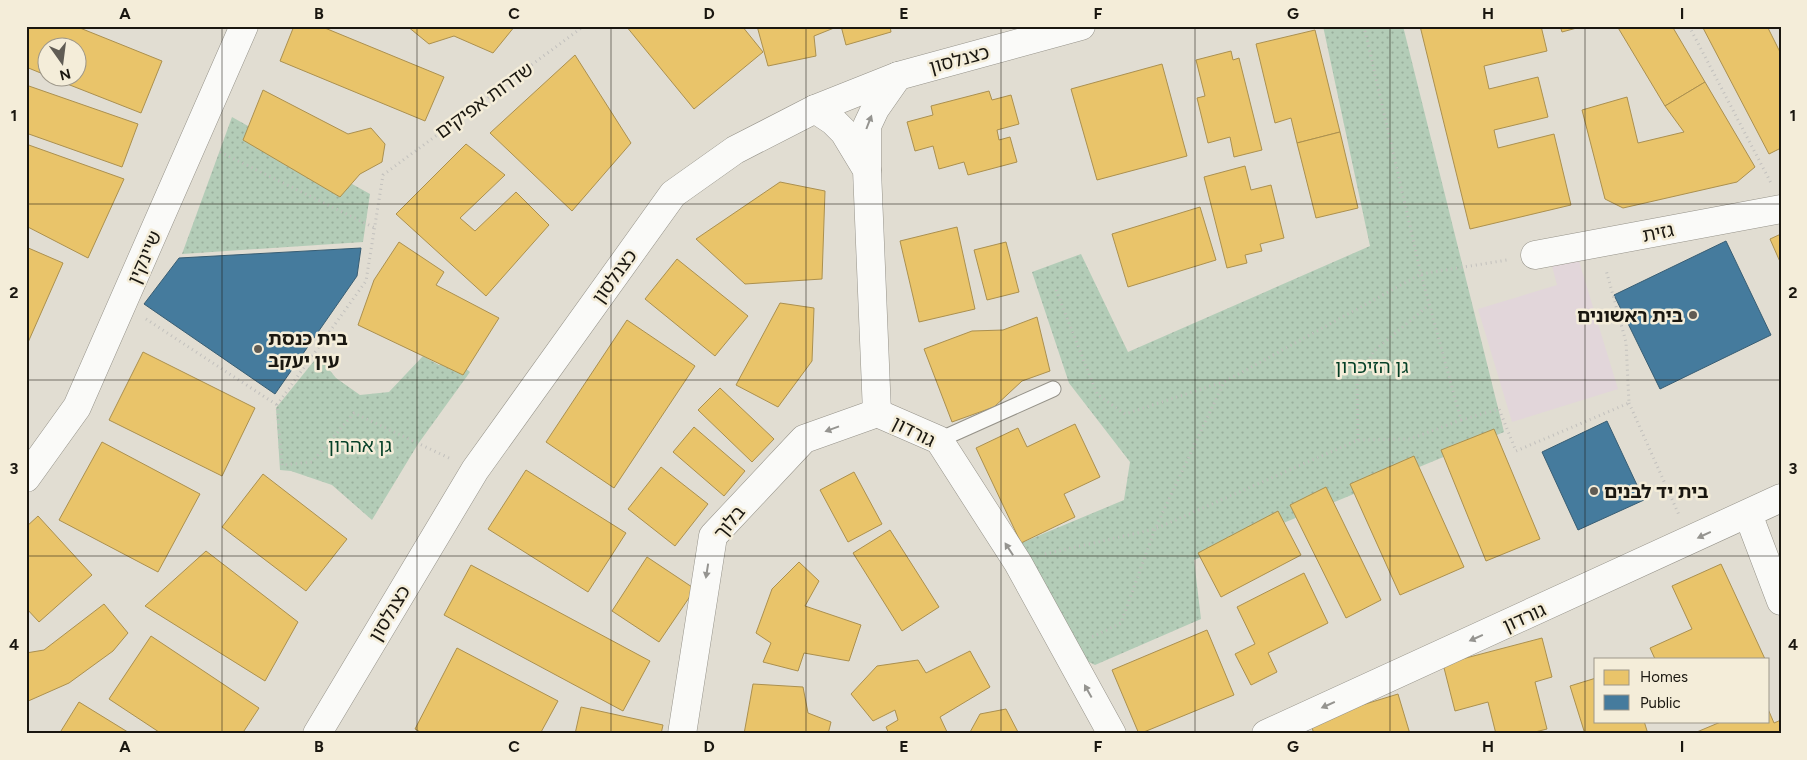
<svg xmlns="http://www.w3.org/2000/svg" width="1807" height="760" font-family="Figtree,'Noto Sans Hebrew',sans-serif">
<defs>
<pattern id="park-dots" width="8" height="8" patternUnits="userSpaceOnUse" patternTransform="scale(1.25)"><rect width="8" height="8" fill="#b3ccb7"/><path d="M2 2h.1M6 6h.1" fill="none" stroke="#99ae9c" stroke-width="1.8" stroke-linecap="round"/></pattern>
</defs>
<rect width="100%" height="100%" fill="#e1ddd2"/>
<!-- education -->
<path fill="#e2d6da" d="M1578,258L1618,389L1512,422L1478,309L1557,285L1552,266Z"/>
<!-- park -->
<g fill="url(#park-dots)">
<path d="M1323,26H1403L1504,432L1194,560L1201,619L1095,665L1065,650L1021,543L1124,500L1130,462L1069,383L1032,272L1081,254L1128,352L1370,246Z"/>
<path d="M232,117L370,194L363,242L182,254Z"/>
<path d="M318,356L336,378L360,395L389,392L423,356L439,365L453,358L470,372L418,444L372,520L332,485L291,471L280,470L276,408Z"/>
</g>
<!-- homes -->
<g fill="#e9c46a" stroke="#ab904f">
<path d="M26,26H75L162,61L141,113L52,78H78V48H48V76L26,67Z"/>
<path d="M294,26H320L444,77L425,121L280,61Z"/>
<path d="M407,26H515L493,53L454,36L429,44Z"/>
<path d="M626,26H742L763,52L694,109Z"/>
<path d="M757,26H839L814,36L816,56L768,66Z"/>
<path d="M841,26H890L891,32L846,45Z"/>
<path d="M1420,26H1541L1547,51L1484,66L1489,89L1538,77L1548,117L1494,130L1498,148L1554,134L1571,205L1470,229Z"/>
<path d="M1560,26H1584L1562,32Z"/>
<path d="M1617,26H1672L1705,82L1665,106Z"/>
<path d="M1702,26H1767L1781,54V148L1769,154Z"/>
<path d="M1315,30L1340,132L1297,143L1291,118L1275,123L1256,44Z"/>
<path d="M1231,51L1233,60L1239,58L1262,150L1234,157L1230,137L1208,143L1197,98L1205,96L1196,60Z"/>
<path d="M575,55L631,143L572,211L490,133Z"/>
<path d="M1162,64L1187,156L1097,180L1071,89Z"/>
<path d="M1705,82L1755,167L1737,182L1623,208L1605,199L1582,110L1627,97L1638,143L1684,132L1665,106Z"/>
<path d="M26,85L138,124L122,167L26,133Z"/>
<path d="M263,90L348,134L371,128L385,144L382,162L360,174L340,197L243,140Z"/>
<path d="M989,91L992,100L1011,95L1019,124L997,130L999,140L1010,137L1017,162L968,175L964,162L939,169L933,146L915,151L907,122L933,115L931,106Z"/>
<path d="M1340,132L1358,208L1316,218L1297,143Z"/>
<path d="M26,144L124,179L88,258L26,226Z"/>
<path d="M466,144L505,175L460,218L475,231L516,192L549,225L486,296L396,214Z"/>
<path d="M1245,166L1251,190L1271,185L1284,238L1260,244L1262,251L1245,255L1247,263L1227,268L1204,177Z"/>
<path d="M780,182L825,191L822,279L745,284L696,239Z"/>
<path d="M1200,207L1216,260L1128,287L1112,234Z"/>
<path d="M957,227L975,309L919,322L900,241Z"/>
<path d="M1781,234V264L1770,239Z"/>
<path d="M399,242L444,272L436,285L499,318L463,375L358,325L374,280Z"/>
<path d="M1006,242L1019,292L987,300L974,250Z"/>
<path d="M26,247L63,263L26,347Z"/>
<path d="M677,259L748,316L715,356L645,299Z"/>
<path d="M780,303L814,308L812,361L778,407L736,385Z"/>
<path d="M1037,317L1050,371L1022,381L994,407L952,422L924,349L972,331L1003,330Z"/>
<path d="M627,320L695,366L614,488L546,442Z"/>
<path d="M143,352L255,408L222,476L109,420Z"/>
<path d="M720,388L774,439L752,462L698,410Z"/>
<path d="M1075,424L1100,477L1064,494L1075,517L1021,543L976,448L1018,428L1027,447Z"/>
<path d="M694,427L745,471L724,496L673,452Z"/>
<path d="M1494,429L1540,539L1486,561L1441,450Z"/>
<path d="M102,442L200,494L158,572L59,520Z"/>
<path d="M1414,456L1464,567L1400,595L1350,484Z"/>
<path d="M661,467L708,504L675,546L628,509Z"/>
<path d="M526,470L626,533L588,592L488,529Z"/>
<path d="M854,472L882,524L848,542L820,490Z"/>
<path d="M263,474L347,539L306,591L222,527Z"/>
<path d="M1326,487L1381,600L1346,618L1290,505Z"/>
<path d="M1278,511L1301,555L1221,597L1198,553Z"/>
<path d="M38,516L92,575L39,622L26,608V527Z"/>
<path d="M890,530L939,607L902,631L853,553Z"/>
<path d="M206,551L298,622L265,681L145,606Z"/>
<path d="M647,557L695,589L659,642L612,611Z"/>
<path d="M799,562L819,581L805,606L861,625L849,661L804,653L798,671L763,662L771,643L756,633L772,589Z"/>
<path d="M1721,564L1765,659H1655L1650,648L1692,629L1672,586Z"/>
<path d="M471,565L650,661L623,711L444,615Z"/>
<path d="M1304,573L1328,623L1268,653L1277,672L1251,685L1235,654L1255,644L1237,607Z"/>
<path d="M104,604L128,633L113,651L69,683L26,702V653L44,650Z"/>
<path d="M1207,630L1234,695L1139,734L1112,670Z"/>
<path d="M151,636L259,708L242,734H162L109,699Z"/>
<path d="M1542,638L1552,677L1535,682L1547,729L1527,734H1496L1488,702L1455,711L1443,664Z"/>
<path d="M457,648L558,701L540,734H424L415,729Z"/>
<path d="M970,651L990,687L940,717L948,734H889L886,727L898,720L895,710L873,721L851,694L877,666L918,660L926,673Z"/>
<path d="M1596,678V721H1644L1648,734H1585L1570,686Z"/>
<path d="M753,684L803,687L808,713L831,722L828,734H744Z"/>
<path d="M1398,694L1410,734H1314L1310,721Z"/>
<path d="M79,702L131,734H66L61,731Z"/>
<path d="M581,707L663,725L661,734H575Z"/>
<path d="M1006,709L1019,734H969L980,714Z"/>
<path d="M1768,709L1774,723L1781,720V734H1692L1723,721H1768Z"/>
</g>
<!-- public -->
<g fill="#457b9d" stroke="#385d73">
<path d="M1726,241L1771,335L1660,389L1614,295Z"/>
<path d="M361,248L357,276L275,394L144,304L179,258Z"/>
<path d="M1607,421L1644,500L1578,530L1542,452Z"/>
</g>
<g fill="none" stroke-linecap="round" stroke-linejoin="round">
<!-- lane casing -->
<g stroke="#959289" stroke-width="17">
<path id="lane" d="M939,440L1053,389"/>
</g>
<!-- street casing -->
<g stroke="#959289" stroke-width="29">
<g id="street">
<path d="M815,109L833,121L844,132L867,170L877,413"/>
<path d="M1535,255L1781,209"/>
<path d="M877,413L939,440L1018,563L1112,734"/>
<path d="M26,478L77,407L244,26"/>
<path d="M1748,514L1781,601"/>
<path d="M682,734L713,536L804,439L877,413"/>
<path d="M1266,734L1781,498"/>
</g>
</g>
<!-- secondary casing -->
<g stroke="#959289" stroke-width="29">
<g id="secondary">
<path d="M867,170V126L875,109L898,76"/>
<path d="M317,734L475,470L673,194L735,150L815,109L898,76L1081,26"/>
</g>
</g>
<!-- path -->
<g stroke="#c2c0bd" stroke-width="3" stroke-dasharray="1 4" stroke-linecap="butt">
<path d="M1364,26L1421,274L1507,260"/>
<path d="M1689,26L1771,183"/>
<path d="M220,152L375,228"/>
<path d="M1056,290L1097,394L1125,414L1223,382"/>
<path d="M146,319L277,405"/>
<path d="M1629,403L1679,515"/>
<path d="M1461,420L1499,409L1516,451L1629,403L1626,342L1606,270"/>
<path d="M1358,440L1357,383L1374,351L1429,305"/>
<path d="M449,458L354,413L312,462L282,465L277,405L366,281L383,175L584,26"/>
<path d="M1045,554L1155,529L1358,440L1410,439L1461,420L1421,274L1224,382L1155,529L1121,623L1090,638"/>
</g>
<!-- lane -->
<use href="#lane" stroke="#fafaf8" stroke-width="15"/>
<!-- street -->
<use href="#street" stroke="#fafaf8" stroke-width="28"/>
<!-- secondary -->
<use href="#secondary" stroke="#fafaf8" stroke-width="28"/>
</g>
<!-- one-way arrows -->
<defs><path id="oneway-solid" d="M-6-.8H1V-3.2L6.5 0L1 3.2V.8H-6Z" transform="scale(1.25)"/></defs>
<g fill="#959490">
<use href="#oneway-solid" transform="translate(869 122) rotate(-69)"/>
<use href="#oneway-solid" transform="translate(832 429) rotate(160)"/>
<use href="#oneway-solid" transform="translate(1704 535) rotate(155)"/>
<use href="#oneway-solid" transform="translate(1009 549) rotate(-123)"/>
<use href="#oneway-solid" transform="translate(707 571) rotate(99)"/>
<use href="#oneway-solid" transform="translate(1476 638) rotate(156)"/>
<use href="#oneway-solid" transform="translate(1088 691) rotate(-119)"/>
<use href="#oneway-solid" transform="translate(1328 705) rotate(156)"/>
</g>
<!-- grid -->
<path fill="none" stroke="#1a1710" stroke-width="1" stroke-opacity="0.55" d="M222,26V734M417,26V734M611,26V734M806,26V734M1001,26V734M1195,26V734M1390,26V734M1585,26V734M26,204H1781M26,380H1781M26,556H1781"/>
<!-- markers -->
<g fill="#605c54" stroke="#f4edd9" stroke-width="2">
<circle cx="1693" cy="315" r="5"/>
<circle cx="258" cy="349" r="5"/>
<circle cx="1594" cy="491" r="5"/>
</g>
<g text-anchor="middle" stroke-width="5" stroke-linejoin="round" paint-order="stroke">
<!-- street labels -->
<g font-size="19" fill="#1a1710" stroke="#f4edd9">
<text transform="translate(959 59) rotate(-15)" y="7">כצנלסון</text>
<text transform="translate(484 100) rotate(-36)" y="7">שדרות אפיקים</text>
<text transform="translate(1658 232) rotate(-11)" y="7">גזית</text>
<text transform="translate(144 257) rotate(-66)" y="7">שיינקין</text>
<text transform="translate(614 276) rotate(-54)" y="7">כצנלסון</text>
<text transform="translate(914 431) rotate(27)" y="7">גורדון</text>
<text transform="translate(729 522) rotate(-51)" y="7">בלוך</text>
<text transform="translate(389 613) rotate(-59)" y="7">כצנלסון</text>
<text transform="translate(1524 617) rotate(-24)" y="7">גורדון</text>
</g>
<!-- poi labels -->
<g font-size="19" font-weight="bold" fill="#1a1710" stroke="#f4edd9" text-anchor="start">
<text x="1683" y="322" text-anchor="end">בית ראשונים</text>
<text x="268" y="345">בית כנסת<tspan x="268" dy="22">עין יעקב</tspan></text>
<text x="1604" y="498">בית יד לבנים</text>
</g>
<!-- park labels -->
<g font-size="19" fill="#043f26" stroke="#f4edd9">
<text x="1372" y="373">גן הזיכרון</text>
<text x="360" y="452">גן אהרון</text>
</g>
</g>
<!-- border -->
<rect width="1807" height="760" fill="none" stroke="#f4edd9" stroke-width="55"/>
<!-- legend -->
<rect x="1594" y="658" width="175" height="65" fill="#f4edd9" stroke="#9d9789"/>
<rect x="1604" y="670" width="25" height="15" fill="#e9c46a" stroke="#9d9789"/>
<text x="1640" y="682" font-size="15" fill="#1a1710">Homes</text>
<rect x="1604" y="695" width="25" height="15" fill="#457b9d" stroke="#9d9789"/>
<text x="1640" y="708" font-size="15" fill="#1a1710">Public</text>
<!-- north arrow -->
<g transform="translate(62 62) rotate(166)"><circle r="24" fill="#f4edd9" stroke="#9d9789"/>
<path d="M0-4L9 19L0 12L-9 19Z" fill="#605c54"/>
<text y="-8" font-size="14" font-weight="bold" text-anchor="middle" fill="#1a1710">N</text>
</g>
<rect x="28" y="28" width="1752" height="704" fill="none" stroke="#1a1710" stroke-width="2"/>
<g font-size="16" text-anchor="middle" font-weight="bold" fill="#1a1710">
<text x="125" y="19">A</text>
<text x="319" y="19">B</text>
<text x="514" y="19">C</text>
<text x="709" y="19">D</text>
<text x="904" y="19">E</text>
<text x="1098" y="19">F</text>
<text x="1293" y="19">G</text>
<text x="1488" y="19">H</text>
<text x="1682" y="19">I</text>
<text x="14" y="121">1</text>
<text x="1793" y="121">1</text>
<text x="14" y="298">2</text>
<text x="1793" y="298">2</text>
<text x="14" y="474">3</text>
<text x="1793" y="474">3</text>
<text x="14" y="650">4</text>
<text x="1793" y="650">4</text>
<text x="125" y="752">A</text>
<text x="319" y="752">B</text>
<text x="514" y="752">C</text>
<text x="709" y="752">D</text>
<text x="904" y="752">E</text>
<text x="1098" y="752">F</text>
<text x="1293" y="752">G</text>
<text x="1488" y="752">H</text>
<text x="1682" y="752">I</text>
</g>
</svg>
